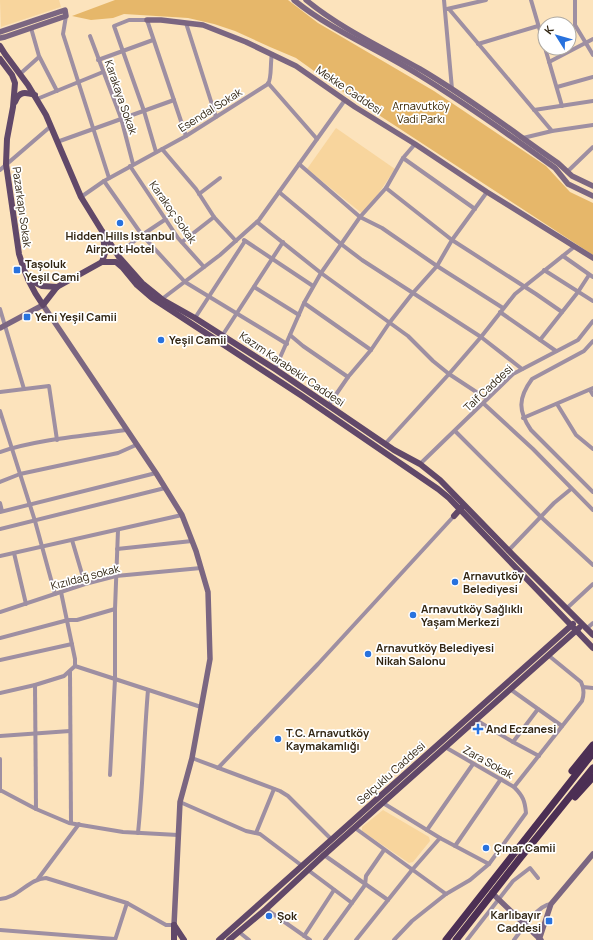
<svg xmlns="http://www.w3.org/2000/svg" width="593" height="940" font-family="Manrope,sans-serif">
<rect width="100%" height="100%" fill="#fce3bc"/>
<!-- built -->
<g fill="#f8d59d">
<path d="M0,0H59L61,7L1,27Z"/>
<path d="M336,128L395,169L364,215L307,169Z"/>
<path d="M383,810L429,837L430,841L413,862L409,863L362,831V827Z"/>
</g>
<!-- green -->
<path fill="#e6b76a" d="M115,0H288L318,23L434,91L546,166L570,192L593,203V255L342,91L296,58L270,47L235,31L214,24L188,18L124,14L113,18L91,20L72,16Z"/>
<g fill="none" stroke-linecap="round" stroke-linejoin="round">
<!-- street -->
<g stroke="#9e8fa2" stroke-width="4">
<path d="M444,0L452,89"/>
<path d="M531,0L562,106"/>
<path d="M575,0V25L593,55"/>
<path d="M447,9L486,0"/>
<path d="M449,9L552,131"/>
<path d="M66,16L63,34L109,178"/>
<path d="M186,23L216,117"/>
<path d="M31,28L39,56L57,91"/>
<path d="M90,36L121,118L133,164"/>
<path d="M478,44L538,26"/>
<path d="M98,60L153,40"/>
<path d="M549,62L593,39"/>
<path d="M20,74L39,57"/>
<path d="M268,83L317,139"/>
<path d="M557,87L593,77"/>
<path d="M37,99L103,72"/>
<path d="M534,110L593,101"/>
<path d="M523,138L552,131L593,125"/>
<path d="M57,142L174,100"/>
<path d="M162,149L196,189L214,217L236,241"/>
<path d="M156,152L144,111L114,26L129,20H147L186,136"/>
<path d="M403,158L475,209"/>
<path d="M299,164L360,217L382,228L437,266L503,308"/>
<path d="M130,166L178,238L204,267"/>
<path d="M0,170L51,126"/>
<path d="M567,172L593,147"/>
<path d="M104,181L142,235L185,282L287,344"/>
<path d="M386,188L452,240L536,294L562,312"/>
<path d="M279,192L341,244L362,260L481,337L522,369"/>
<path d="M199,194L220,178"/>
<path d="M81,197L104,181L186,136L268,84C272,78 270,63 272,54"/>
<path d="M257,222L321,273L408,336L433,361L449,374L487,399"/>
<path d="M244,240L313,286"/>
<path d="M182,242L214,217"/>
<path d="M118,254L142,235L166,219"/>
<path d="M563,256L593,277"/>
<path d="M544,270L593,301"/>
<path d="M254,287L299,315"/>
<path d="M162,299L220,255L259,220L345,100"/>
<path d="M304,303L371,350"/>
<path d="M0,309L24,389"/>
<path d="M500,312L556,351"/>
<path d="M195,318L245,241"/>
<path d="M290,335L303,346L348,377"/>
<path d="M222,336L283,242"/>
<path d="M540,340L578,292L589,275"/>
<path d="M593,341L584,351L532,379C518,398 518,411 531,430L593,492"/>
<path d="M275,369L304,303L321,273L360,217L386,188L403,158L415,144"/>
<path d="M590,390L593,395"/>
<path d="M0,392L49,386L57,440"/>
<path d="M483,403L533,449L593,510"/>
<path d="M557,404L576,435L593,449"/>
<path d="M328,406L348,377L371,350L390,322L412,294L437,266L452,240L487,192"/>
<path d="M0,411L35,521L55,594"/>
<path d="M523,418L593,388"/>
<path d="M455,431L541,517L593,565"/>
<path d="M385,444L449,374L481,337L515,294L574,247"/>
<path d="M0,452C38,439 86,436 126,430"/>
<path d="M420,464L513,374L578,340L593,321"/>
<path d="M0,482L20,474L118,453L136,445"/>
<path d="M0,503L2,511"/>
<path d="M0,512L156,473"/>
<path d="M0,529L165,488"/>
<path d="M72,540L85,584"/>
<path d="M117,549L192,541"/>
<path d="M508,551L554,503L571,489"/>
<path d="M14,553L26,604"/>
<path d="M0,556L182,515"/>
<path d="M566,609L593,584"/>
<path d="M0,612L85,584L116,576L201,568"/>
<path d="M586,629L593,623"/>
<path d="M0,638L68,620H77L115,609L118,530"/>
<path d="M0,660L72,644"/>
<path d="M75,666L201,707"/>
<path d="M70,672L71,823"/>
<path d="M35,685L36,809"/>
<path d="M583,687L593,688"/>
<path d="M510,689L562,726"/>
<path d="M0,693L35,685L64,676L75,666V659L61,592"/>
<path d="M476,720L513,742L539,756"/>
<path d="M0,736L70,731"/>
<path d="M513,742L538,709"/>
<path d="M192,758L280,791L288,796L331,839"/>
<path d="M0,759V791"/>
<path d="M218,768L318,664L454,516"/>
<path d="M110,775L115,679V609"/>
<path d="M514,787L582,701C584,695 584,688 581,682L548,655"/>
<path d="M0,790L36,809L69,823L123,832L178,835"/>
<path d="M180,802L246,831L260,834L301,865"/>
<path d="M383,803L440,838L489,864"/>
<path d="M355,828L446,894"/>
<path d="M427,830L473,764"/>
<path d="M138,833C143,785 144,737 148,690"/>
<path d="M256,833L274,789"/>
<path d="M455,846L501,779"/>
<path d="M324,855L388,900"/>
<path d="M308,870L352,903"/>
<path d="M38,879L79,824"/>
<path d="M0,899C20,897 28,879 46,878L127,903L166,925H174"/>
<path d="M266,909L310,940"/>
<path d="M0,930L115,939"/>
<path d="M239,932L249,940"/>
<path d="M304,936L334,890"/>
<path d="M115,940L127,903"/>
<path d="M325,940L365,885L366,876L384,850"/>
<path d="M356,940L412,870L440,838"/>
<path d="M394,940L412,921L446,894L470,880L489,864L526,813C525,801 523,796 514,787L445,747"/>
<path d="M467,940L513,881L530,868L538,878"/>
<path d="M514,940C522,929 538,905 551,904"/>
</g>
<!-- secondary -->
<g stroke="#7b6681" stroke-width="5.5">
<path d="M294,0C332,31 378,49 419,75C466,104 511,136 555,168L568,184L593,196"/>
<path d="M306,0C340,28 381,47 420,69C468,97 512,131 558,163L572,176L593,186"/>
<path d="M147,20H161L203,25L246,42L296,66L355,107L415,144L487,192L593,258"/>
<path d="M0,32L65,10L66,16L5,37L0,38"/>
<path d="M0,328L43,305L156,473L182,515L196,551L208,592L210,659L192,758L180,802L174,925"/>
<path d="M492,893L541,940"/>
<path d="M539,940L551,904L593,854"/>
</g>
<!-- primary -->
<g stroke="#614869" stroke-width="6">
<path d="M0,46L5,54L28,85L46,115L81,197L102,231L119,257L142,283L163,300L195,318L275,369L394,450L420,464L440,480L512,554L593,635"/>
<path d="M0,59L12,75L15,83L13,107L7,139L6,164L19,254C24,272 32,290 43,305L57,287L102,262H116L123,268L137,285L152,298L302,396L438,489L449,498L593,648"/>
<path d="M15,102C19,91 25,92 35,95"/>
<path d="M102,262L105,253L103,235"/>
<path d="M28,279L42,286L57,287"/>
<path d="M454,516L462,507"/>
<path d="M174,925L184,940"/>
<path d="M174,940V925"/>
<path d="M219,940L573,624"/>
<path d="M229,940L266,909L324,855L579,628"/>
</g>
<!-- highway -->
<g stroke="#4c2f54" stroke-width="7">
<path d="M572,771L593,745"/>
<path d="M575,797L593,777"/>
<path d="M446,940L593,753"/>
<path d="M456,940L521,857L593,768"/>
</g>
</g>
<!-- markers -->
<g fill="#2872de" stroke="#fff" stroke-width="1.5">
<circle cx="120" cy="223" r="4"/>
<rect x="13" y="266" width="8" height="8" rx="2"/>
<rect x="23" y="313" width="8" height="8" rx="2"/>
<circle cx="161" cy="340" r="4"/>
<circle cx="455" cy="582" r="4"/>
<circle cx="413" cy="615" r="4"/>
<circle cx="368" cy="654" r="4"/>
<path d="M476 723h4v4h4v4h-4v4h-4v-4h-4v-4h4z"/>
<circle cx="278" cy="739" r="4"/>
<circle cx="486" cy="848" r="4"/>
<circle cx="269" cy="916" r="4"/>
<rect x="545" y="917" width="8" height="8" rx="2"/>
</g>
<g text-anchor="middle" stroke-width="3.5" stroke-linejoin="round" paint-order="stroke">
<!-- street labels -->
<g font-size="11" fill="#312512" stroke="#fff">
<text transform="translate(349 90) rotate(34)" y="4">Mekke Caddesi</text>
<text transform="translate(121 97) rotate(71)" y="4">Karakaya Sokak</text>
<text transform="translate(210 110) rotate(-32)" y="4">Esendal Sokak</text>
<text transform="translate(22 207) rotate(82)" y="4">Pazarkapı Sokak</text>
<text transform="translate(173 212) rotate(55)" y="4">Karakoç Sokak</text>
<text transform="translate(292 369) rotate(34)" y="4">Kazım Karabekir Caddesi</text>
<text transform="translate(488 388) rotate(-43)" y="4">Taif Caddesi</text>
<text transform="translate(85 577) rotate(-15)" y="4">Kızıldağ sokak</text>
<text transform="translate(488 762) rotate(29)" y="4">Zara Sokak</text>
<text transform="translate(391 773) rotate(-42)" y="4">Selçuklu Caddesi</text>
</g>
<!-- park labels -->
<g font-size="11" fill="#3a2600" stroke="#fff">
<text x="421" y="110">Arnavutköy<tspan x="421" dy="13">Vadi Parkı</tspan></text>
</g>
<!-- poi labels -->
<g font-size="11" font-weight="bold" fill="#312512" stroke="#fff" text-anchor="start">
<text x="120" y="240" text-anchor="middle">Hidden Hills Istanbul<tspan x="120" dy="13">Airport Hotel</tspan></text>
<text x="25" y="268">Taşoluk<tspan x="25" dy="13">Yeşil Cami</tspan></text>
<text x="35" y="321">Yeni Yeşil Camii</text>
<text x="169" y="344">Yeşil Camii</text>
<text x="463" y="580">Arnavutköy<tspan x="463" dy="13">Belediyesi</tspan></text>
<text x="421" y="613">Arnavutköy Sağlıklı<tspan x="421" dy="13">Yaşam Merkezi</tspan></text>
<text x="376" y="652">Arnavutköy Belediyesi<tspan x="376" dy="13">Nikah Salonu</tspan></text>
<text x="486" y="733">And Eczanesi</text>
<text x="286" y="737">T.C. Arnavutköy<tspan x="286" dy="13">Kaymakamlığı</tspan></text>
<text x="494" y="852">Çınar Camii</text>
<text x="541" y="919" text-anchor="end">Karlıbayır<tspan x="541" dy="13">Caddesi</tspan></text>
<text x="277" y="920">Şok</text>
</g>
</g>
<!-- north arrow -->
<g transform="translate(557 36) rotate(307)"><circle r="19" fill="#ffffff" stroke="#ada8a0"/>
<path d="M0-3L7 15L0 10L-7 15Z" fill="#2872de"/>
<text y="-6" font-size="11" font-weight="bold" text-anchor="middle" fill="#312512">K</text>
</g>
</svg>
